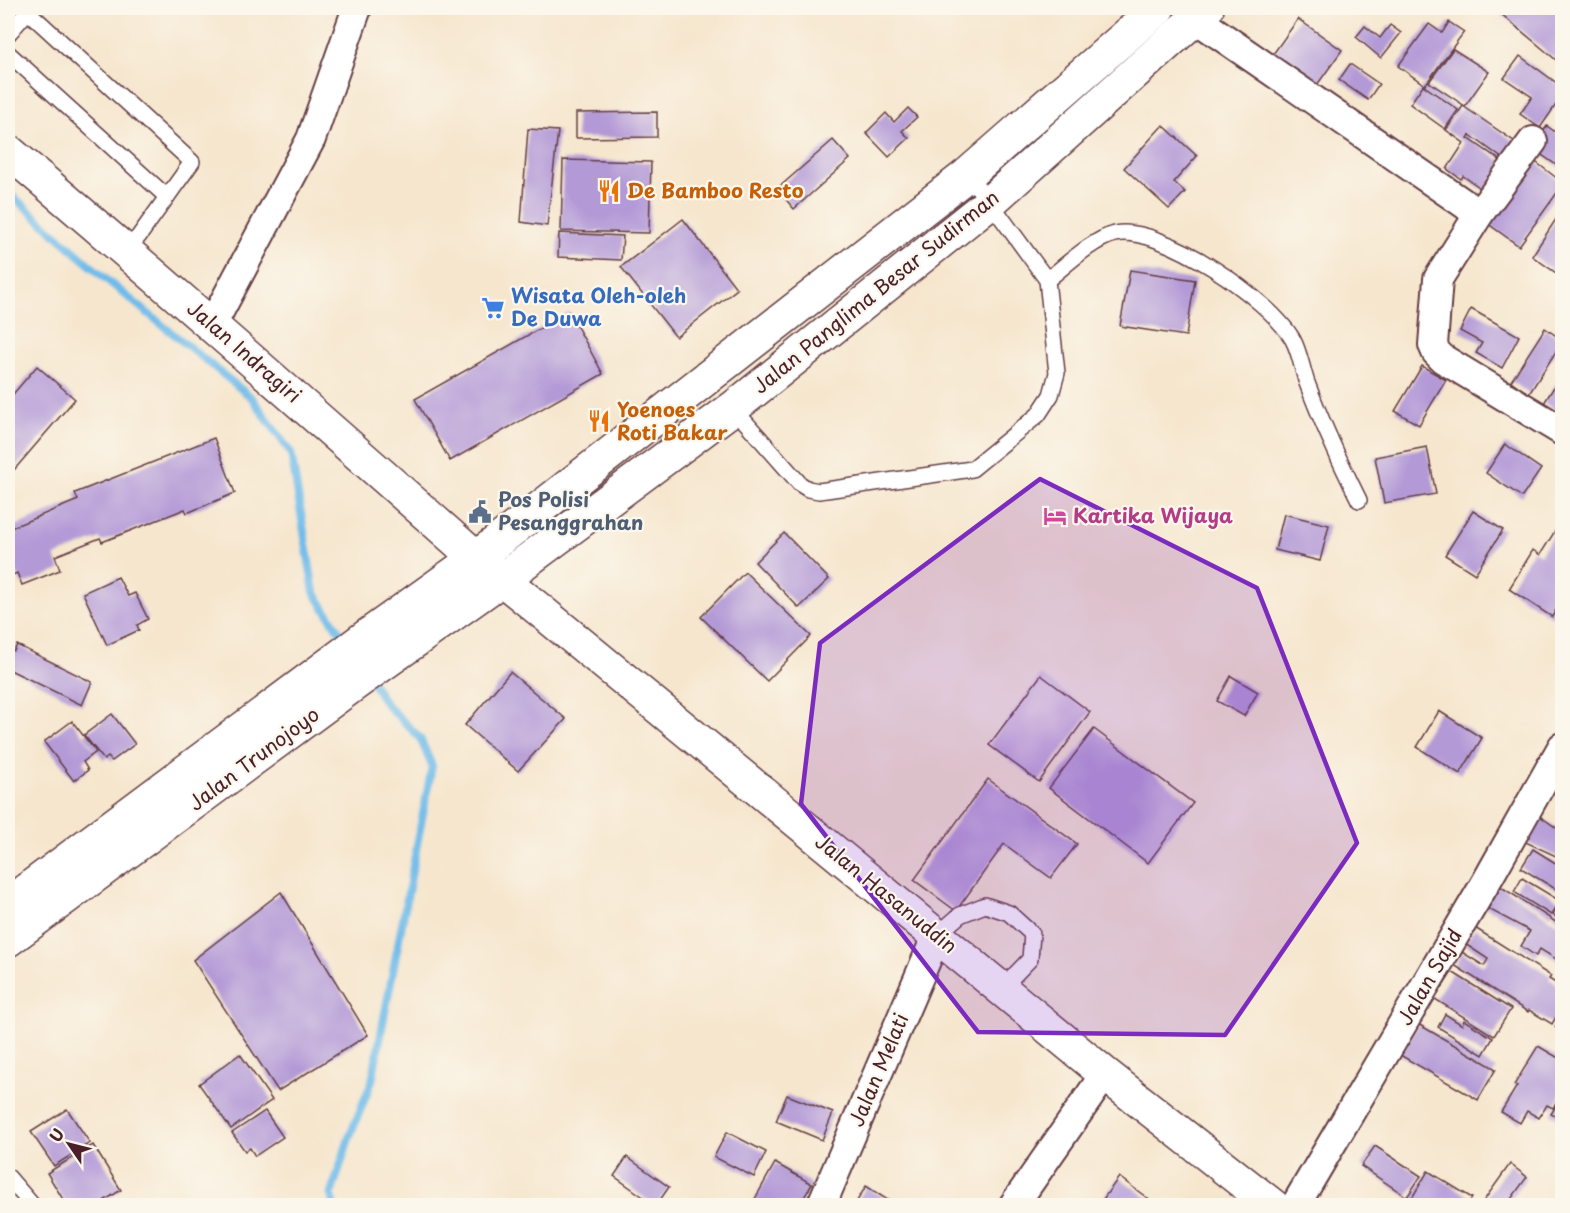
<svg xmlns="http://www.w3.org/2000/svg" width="1570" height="1213" font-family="'Playpen Sans',sans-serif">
<rect width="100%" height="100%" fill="#fbf7ec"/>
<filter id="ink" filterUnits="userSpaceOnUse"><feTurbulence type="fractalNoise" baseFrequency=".0167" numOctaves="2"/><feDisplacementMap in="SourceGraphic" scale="12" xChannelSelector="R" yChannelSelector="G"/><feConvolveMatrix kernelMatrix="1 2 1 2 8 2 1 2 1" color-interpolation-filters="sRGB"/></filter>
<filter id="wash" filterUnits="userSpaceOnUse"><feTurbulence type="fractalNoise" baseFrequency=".008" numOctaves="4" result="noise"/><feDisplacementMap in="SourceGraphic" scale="24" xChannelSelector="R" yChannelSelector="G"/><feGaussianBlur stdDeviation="1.35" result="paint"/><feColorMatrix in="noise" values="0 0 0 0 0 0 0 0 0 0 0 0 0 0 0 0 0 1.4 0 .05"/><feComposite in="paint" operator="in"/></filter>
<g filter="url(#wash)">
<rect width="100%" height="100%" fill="#f6e6ce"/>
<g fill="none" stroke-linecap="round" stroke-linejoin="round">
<!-- stream -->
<g stroke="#70bce9" stroke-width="8">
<path d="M8,192L107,280L252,398L291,453L314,592L346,642"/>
<path d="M334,1206L331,1195L349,1138L372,1081L432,766L420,738L385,703L371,680"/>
</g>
</g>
<g id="blocks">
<!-- building -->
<g fill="#b39ad7">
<path d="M1494,8H1562V65Z"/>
<path d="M1298,19L1342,50L1312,92L1268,61Z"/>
<path d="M1449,22L1464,32L1425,85L1398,66L1429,24L1442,33Z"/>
<path d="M1390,25L1401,33L1381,58L1356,37L1365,26L1380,38Z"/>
<path d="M1453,49L1489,72L1465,106L1429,82Z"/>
<path d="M1520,56L1562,87V96L1540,128L1520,114L1532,97L1504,78Z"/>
<path d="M1350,64L1379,84L1368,100L1339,80Z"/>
<path d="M1423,85L1458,110L1445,129L1410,104Z"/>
<path d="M1463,106L1518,144L1506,161L1470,135L1468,138L1504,163L1485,191L1463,176L1461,179L1447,169L1464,143L1446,130Z"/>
<path d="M908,108L917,117L902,131L909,138L889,157L866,133L886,113L894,122Z"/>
<path d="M657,112V137L576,138V113Z"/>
<path d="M1163,125L1197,156L1174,182L1185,192L1169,209L1124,168Z"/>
<path d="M1547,126L1562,137V169L1532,148Z"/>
<path d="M528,129L558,131L547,226L521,222Z"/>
<path d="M833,140L850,159L794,209L777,189Z"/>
<path d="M563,160L651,162L649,233L561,231Z"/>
<path d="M1533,160L1562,182V186L1519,246L1487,223Z"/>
<path d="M1558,216L1562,219V277L1532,256Z"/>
<path d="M683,219L737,289L676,337L621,267Z"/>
<path d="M559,233L623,236L621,260L558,257Z"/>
<path d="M1130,270L1195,280L1186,336L1120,326Z"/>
<path d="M1471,309L1519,336L1502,368L1476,353L1482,343L1460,331Z"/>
<path d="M569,312L603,374L450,461L415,399Z"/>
<path d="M1545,328L1562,340V342L1529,394L1511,381Z"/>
<path d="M37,366L75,399L8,477V400Z"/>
<path d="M1422,366L1446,380L1419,425L1395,411Z"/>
<path d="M1562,374V414L1544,403Z"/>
<path d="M214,438L235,493L187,513L185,509L102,542L100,538L55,556L60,570L22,585L17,573L8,577V529L78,500L75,493Z"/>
<path d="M1505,444L1541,469L1522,497L1486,473Z"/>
<path d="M1427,447L1436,494L1384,503L1375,457Z"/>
<path d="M1473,511L1503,530L1475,574L1445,555Z"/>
<path d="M1284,514L1329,525L1320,561L1275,550Z"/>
<path d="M1555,531L1562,536V600L1552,617L1509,589L1533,550L1540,555Z"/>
<path d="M784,533L829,579L799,608L755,562Z"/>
<path d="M745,572L811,636L767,681L701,617Z"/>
<path d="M118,577L128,596L135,593L148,619L137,625L139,630L107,645L83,593Z"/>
<path d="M17,645L92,682L82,705L8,669V648L14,651Z"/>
<path d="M510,672L566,719L518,771L465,725Z"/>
<path d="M1041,675L1090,712L1039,782L989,745Z"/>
<path d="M1231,676L1258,692L1244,716L1217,701Z"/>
<path d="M1439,711L1482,738L1460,774L1417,747Z"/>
<path d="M112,714L135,744L112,761L108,757L104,760L84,735Z"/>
<path d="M72,721L96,752L83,762L88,770L74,781L44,742Z"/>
<path d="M1094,729L1193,803L1148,863L1049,788Z"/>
<path d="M988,779L1077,844L1051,878L1004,844L956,911L914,880Z"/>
<path d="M1534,812L1562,832V849L1558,857L1519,839Z"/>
<path d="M1533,849L1562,867V893L1521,868Z"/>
<path d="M1522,878L1560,901L1551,915L1514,892Z"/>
<path d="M1495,883L1562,926V955L1559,961L1540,949L1536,956L1521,946L1530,931L1481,905Z"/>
<path d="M281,892L368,1035L278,1091L193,960Z"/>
<path d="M1562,899V921L1553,915Z"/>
<path d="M1475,928L1551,976L1549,979L1562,987V1007L1552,1024L1529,1010L1528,1012L1454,965L1462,952L1484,966L1488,959L1465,944Z"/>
<path d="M1452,972L1511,1009L1494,1036L1435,999Z"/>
<path d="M1445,1014L1462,1025L1464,1020L1493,1038L1483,1055L1438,1027Z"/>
<path d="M1562,1015V1032L1555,1027Z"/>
<path d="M1418,1024L1496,1069L1478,1100L1400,1055Z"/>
<path d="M1538,1046L1562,1060V1076L1558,1083L1562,1086V1092L1553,1108L1547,1105L1539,1118L1527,1111L1520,1123L1501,1112L1517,1086L1514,1085Z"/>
<path d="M240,1054L272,1100L231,1129L199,1084Z"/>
<path d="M787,1095L833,1113L822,1140L776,1121Z"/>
<path d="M1562,1096V1120L1551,1114Z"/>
<path d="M67,1109L90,1143L54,1166L31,1132Z"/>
<path d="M265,1111L283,1137L255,1156L250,1148L245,1151L232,1133Z"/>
<path d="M727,1132L766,1152L754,1177L714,1157Z"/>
<path d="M93,1145L121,1190L96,1206H67L47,1173Z"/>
<path d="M1375,1146L1421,1176L1407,1197L1361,1166Z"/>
<path d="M627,1157L669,1187L656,1206L614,1176Z"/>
<path d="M775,1163L812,1184L799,1206H751Z"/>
<path d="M1510,1164L1527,1177L1506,1206H1480Z"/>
<path d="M1428,1171L1472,1198L1467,1206H1407Z"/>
<path d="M1119,1177L1158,1206H1098Z"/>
<path d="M866,1186L897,1206H854Z"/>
</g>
</g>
</g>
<g filter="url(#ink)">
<use href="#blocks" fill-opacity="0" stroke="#643d43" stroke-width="1.5"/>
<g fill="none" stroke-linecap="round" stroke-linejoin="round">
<!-- service casing -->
<g stroke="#643d43" stroke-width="18">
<g id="service">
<path d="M24,8L192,162L139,236L126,250"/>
<path d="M8,34L28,11"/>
<path d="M8,53L167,197"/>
<path d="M1047,280C1065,266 1093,239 1115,234C1161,224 1271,300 1293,340C1300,353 1302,369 1307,383C1322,423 1340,462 1359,500"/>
<path d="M733,408L800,484L808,489L819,491L972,469L1038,415L1051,395L1057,373L1047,280L990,202L967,175"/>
<path d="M937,935L960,915L985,905L1009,913L1032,934L1030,959L1002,988"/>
<path d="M8,1177L33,1206"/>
</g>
</g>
<!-- minor casing -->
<g stroke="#643d43" stroke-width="32">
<g id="minor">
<path d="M1195,18L1479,214"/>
<path d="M1533,141L1479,214L1438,279L1433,345L1436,352L1443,359L1562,431"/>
<path d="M212,325L311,139L357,8"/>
<path d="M821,1206L937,935"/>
<path d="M1013,1206L1105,1074"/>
<path d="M1295,1206L1485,884L1562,747"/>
</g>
</g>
<!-- tertiary casing -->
<g stroke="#643d43" stroke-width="36">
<path id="tertiary" d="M8,151C166,284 321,421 476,558"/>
</g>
<!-- secondary casing -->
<g stroke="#643d43" stroke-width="36">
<path id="secondary" d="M480,561L1105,1074L1273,1206"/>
</g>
<!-- primary casing -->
<g stroke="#643d43" stroke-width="36">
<g id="primary">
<path d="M8,904L367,636L476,558L967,175L1158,8"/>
<path d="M8,940L356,683L501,580L733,408L990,202L1207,8"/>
</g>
</g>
<!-- service -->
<use href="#service" stroke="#fff" stroke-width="15"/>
<!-- minor -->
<use href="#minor" stroke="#fff" stroke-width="28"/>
<!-- tertiary -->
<use href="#tertiary" stroke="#fff" stroke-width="33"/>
<!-- secondary -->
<use href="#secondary" stroke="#fff" stroke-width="33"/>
<!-- primary -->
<use href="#primary" stroke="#fff" stroke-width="33"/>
</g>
</g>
<!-- marked area -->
<path fill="#7b2cbf" fill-opacity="0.2" stroke="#7b2cbf" stroke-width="4.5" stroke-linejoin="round" d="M1040,479L1257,588L1357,843L1225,1035L978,1032L801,804L820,643Z"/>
<!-- icons -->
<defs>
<g id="restaurant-bare" transform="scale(1.8)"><path d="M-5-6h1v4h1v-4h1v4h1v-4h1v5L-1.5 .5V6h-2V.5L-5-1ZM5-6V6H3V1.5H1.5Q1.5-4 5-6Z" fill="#e8710a" stroke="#fbf7ec" stroke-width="2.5" paint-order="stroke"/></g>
<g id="supermarket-bare" transform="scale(1.8)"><path d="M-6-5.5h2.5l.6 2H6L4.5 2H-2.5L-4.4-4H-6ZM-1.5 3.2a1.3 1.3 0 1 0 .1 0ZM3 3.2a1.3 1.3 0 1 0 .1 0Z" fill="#3f7fe0" stroke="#fbf7ec" stroke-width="2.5" paint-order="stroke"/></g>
<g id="civic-bare" transform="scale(1.8)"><path d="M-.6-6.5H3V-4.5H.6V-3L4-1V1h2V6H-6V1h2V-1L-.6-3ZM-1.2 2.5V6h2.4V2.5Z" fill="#5c6f8a" stroke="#fbf7ec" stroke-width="2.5" paint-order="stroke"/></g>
<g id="hotel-bare" transform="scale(1.8)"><path d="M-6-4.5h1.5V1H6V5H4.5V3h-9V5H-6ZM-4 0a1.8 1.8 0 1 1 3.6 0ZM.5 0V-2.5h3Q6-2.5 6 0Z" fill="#d1479c" stroke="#fbf7ec" stroke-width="2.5" paint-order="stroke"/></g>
</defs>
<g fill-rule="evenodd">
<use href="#restaurant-bare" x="609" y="191"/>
<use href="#supermarket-bare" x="493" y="308"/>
<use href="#restaurant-bare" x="599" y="421"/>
<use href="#civic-bare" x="480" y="512"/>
<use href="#hotel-bare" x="1055" y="516"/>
</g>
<g text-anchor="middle" stroke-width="4.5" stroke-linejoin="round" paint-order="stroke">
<!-- food labels -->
<g font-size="20" font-weight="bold" fill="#c56008" stroke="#fbf7ec" text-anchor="start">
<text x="627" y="198">De Bamboo Resto</text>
<text x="617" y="417">Yoenoes<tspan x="617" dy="23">Roti Bakar</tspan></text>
</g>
<!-- street labels -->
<g font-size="20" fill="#4a1f2b" stroke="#fbf7ec">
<text transform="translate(876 292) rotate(-39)" y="7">Jalan Panglima Besar Sudirman</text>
<text transform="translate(244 352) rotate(41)" y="7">Jalan Indragiri</text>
<text transform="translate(254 759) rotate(-37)" y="7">Jalan Trunojoyo</text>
<text transform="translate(886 894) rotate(39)" y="7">Jalan Hasanuddin</text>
<text transform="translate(1430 977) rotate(-60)" y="7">Jalan Sajid</text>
<text transform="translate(879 1070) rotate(-67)" y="7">Jalan Melati</text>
</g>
<!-- shop labels -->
<g font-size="20" font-weight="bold" fill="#366cbe" stroke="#fbf7ec" text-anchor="start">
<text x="511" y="303">Wisata Oleh-oleh<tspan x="511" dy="23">De Duwa</tspan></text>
</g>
<!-- service labels -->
<g font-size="20" font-weight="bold" fill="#4e5e75" stroke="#fbf7ec" text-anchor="start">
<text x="498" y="507">Pos Polisi<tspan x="498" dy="23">Pesanggrahan</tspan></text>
</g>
<!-- hotel labels -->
<g font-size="20" font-weight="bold" fill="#b23c85" stroke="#fbf7ec" text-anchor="start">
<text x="1073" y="523">Kartika Wijaya</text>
</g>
</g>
<!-- margin -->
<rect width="1570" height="1213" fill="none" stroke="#fbf7ec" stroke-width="30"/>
<!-- north arrow -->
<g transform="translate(69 1144) rotate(305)" stroke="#fbf7ec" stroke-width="4.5" paint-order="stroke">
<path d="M0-4.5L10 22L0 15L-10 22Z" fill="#4a1f2b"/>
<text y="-9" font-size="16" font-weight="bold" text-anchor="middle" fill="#4a1f2b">U</text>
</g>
</svg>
